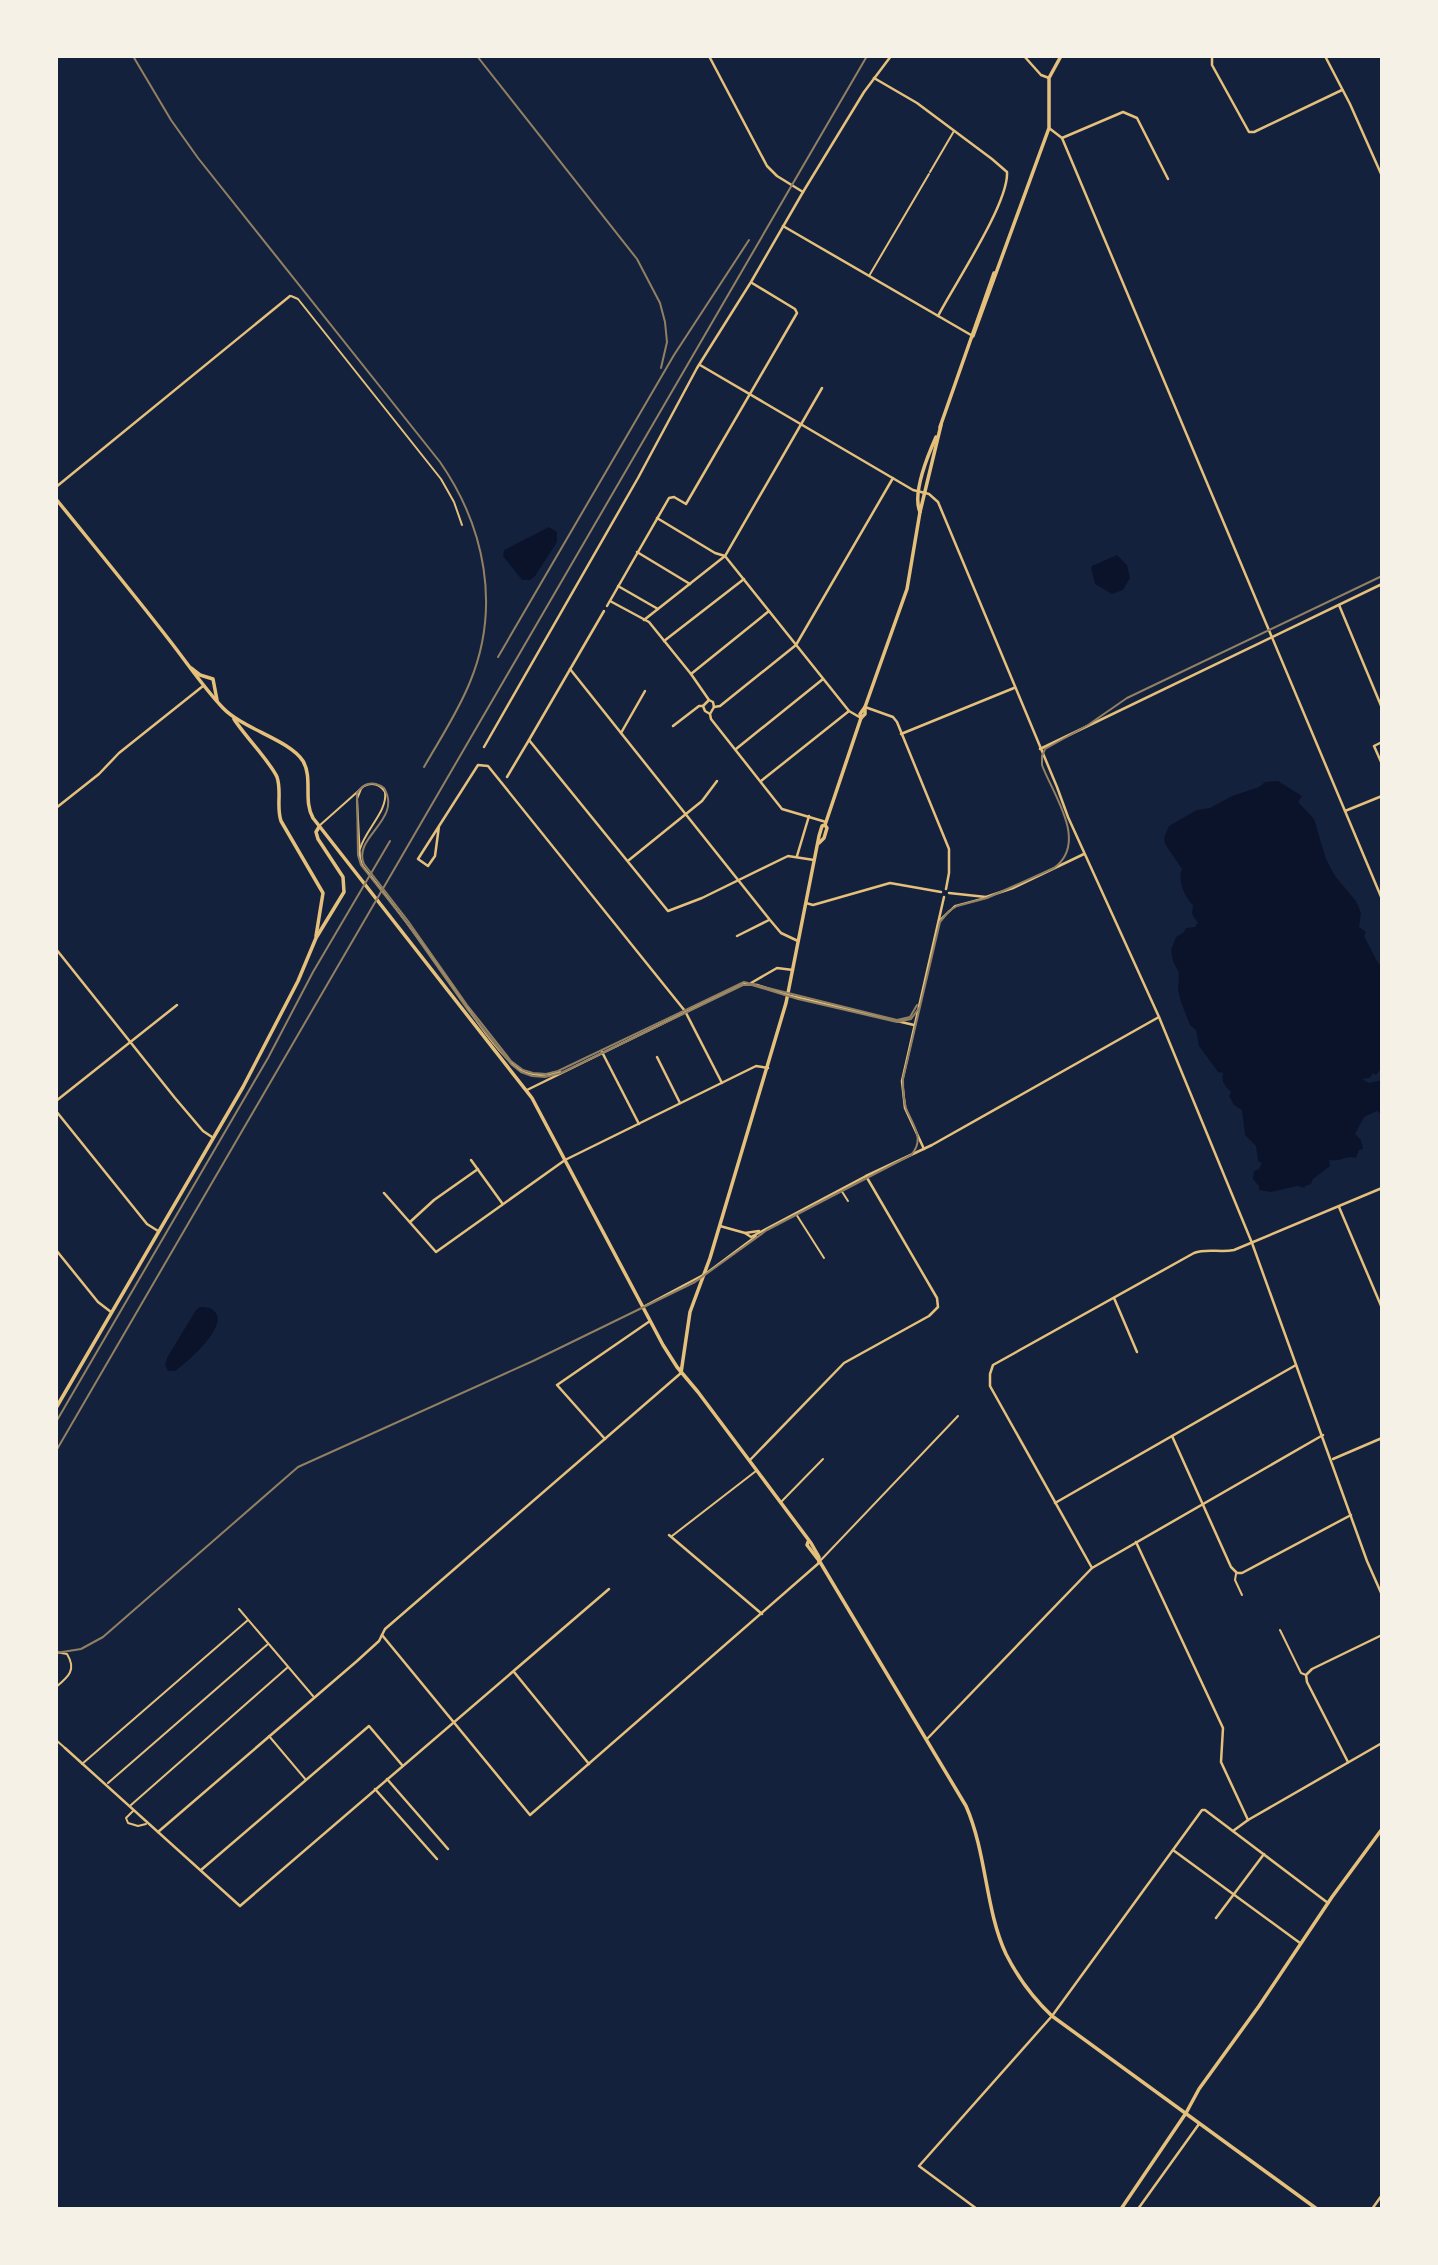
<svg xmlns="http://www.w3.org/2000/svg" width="1438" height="2265" font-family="Spectral,serif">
<rect width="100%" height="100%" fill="#14213d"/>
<!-- water -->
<g fill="#0b132b">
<path d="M549,527L557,532V542L535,576L530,580H522L503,556L504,550Z"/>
<path d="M1117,555L1127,565L1130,578L1123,590L1112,594L1095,584L1091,568L1092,566Z"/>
<path d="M1278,781L1302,796L1298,802L1314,819L1326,859L1335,876L1356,901L1361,913L1359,927L1366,932L1364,936L1378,963L1382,966V1070L1379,1071L1376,1075L1373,1073L1370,1078L1362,1079L1369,1083L1382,1080V1115L1377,1111L1364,1117L1355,1134L1361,1140L1363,1149L1359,1150L1356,1158C1347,1155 1340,1162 1329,1160L1330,1166L1313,1179L1311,1184L1305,1186V1188L1297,1186L1271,1192L1259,1190V1186L1253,1179L1254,1171L1259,1169L1262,1163L1258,1161L1256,1146L1245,1135L1242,1110L1234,1105L1229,1096L1231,1092C1225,1086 1221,1082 1223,1073L1218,1072L1199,1046L1196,1030L1190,1025L1181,1002L1178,990L1179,973L1173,961L1171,950L1176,937L1183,933L1186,928L1195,927L1198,923L1192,914L1193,905C1185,899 1177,879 1182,869L1165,844L1164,838L1169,826L1197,810L1210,808L1232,796L1259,787L1265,782Z"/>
<path d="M200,1307C205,1307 211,1307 215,1312C229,1326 187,1363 175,1371H168L165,1365L168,1356L196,1310Z"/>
</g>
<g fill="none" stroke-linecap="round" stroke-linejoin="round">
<!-- service -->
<g stroke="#e5c07b" stroke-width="2">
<path d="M930,172L954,131"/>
<path d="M869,276L929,174"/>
<path d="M291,296L298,299L441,479L454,502L462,525"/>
<path d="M361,789L357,799L360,858L362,865C392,903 421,941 449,981C464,1003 498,1055 519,1069C532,1077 545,1076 560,1072"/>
<path d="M319,826L364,786C372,782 380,784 385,792C388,811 365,830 360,849"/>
<path d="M941,919L955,906L985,898"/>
<path d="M841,1190L848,1201"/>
<path d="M796,1214L824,1258"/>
<path d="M643,1307L705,1274L756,1236"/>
<path d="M781,1502L823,1459"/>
<path d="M672,1536L756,1471"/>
<path d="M820,1561L958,1416"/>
<path d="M1236,1574L1235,1580L1242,1595"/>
<path d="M239,1609L313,1696"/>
<path d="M1280,1630L1301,1673L1306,1675"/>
<path d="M56,1652L67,1654C77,1670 68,1677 56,1687"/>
<path d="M269,1736L306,1780"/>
<path d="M56,1740L65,1748"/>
<path d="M82,1764L248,1620"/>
<path d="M108,1783L268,1644"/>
<path d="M131,1805L288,1667"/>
<path d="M133,1811L126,1818L128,1823L138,1826L146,1824"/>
</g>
<!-- minor -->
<g stroke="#e5c07b" stroke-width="2.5">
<path d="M709,56L767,166L777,176L803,192"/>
<path d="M1024,56L1041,75L1049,78"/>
<path d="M1212,56V65L1249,132H1254L1342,90"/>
<path d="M1325,56L1350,104L1382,176"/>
<path d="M874,78L917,103L992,159L1007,172C1009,203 954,285 938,316"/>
<path d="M1049,128L1062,138L1382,899"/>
<path d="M1062,138L1123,112L1137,118L1168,179"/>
<path d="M783,226L971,335"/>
<path d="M700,365L913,490L929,494L938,502L1057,787L1068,817L1159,1017L1252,1243L1367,1561L1382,1595"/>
<path d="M56,487L290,296"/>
<path d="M657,518L715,553L725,556L849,711L861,718"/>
<path d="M637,552L690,584"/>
<path d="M618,586L658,609"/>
<path d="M610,601L649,622L691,674L709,700"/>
<path d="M1339,605L1382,708"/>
<path d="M607,606L669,498L674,497L686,504L797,313L795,309L752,283"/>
<path d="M644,620L725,556L822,388"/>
<path d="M664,641L744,579"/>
<path d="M570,669L770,920L781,933L798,941"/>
<path d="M691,674L769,611"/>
<path d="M714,707L720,706L796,645L893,478"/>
<path d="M865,707L893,717L897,722L949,849V873L946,889"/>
<path d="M710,714L714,707L713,702L709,700L703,706L705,711L710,714L711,719L782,809L826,822"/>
<path d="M673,726L699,706H703"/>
<path d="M621,733L645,691"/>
<path d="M901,734L1014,688"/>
<path d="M529,740L604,611"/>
<path d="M1382,742L1374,746L1382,764"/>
<path d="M484,747L638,478L697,368L751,282L803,192L864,92L891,56"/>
<path d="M736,749L823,679"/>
<path d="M1040,749L1382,584"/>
<path d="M507,777L529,740L668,911L702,898L788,856L814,860"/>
<path d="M761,781L849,711"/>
<path d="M56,808L99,774L119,753L203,686"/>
<path d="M1345,811L1382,796"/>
<path d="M439,826L435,856L428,866L418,859L478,765L488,766L685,1011L722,1083"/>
<path d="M797,856L809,816"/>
<path d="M629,860L702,801L717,781"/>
<path d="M949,893L986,897L1013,888L1084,854"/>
<path d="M806,903L813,905L890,883L941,892"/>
<path d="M737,936L769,920"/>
<path d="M56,949L175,1098L203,1131L212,1137"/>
<path d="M751,983L777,968L793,970"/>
<path d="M602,1052L639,1124"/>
<path d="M657,1057L680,1103"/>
<path d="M527,1090L743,984L757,985L787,995L914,1025"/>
<path d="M56,1101L177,1005"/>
<path d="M56,1111L147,1224L158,1231"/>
<path d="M924,1149L905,1108L902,1081L944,897"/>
<path d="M471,1160L502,1203"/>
<path d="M384,1193L436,1252L565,1160L756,1066L768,1068"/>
<path d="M1339,1207L1382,1308"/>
<path d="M410,1222L434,1200L478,1169"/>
<path d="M720,1226L745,1233L751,1237L866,1176L932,1145L1159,1017"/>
<path d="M745,1233L759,1231"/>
<path d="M56,1250L98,1302L111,1312"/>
<path d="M1114,1298L1137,1352"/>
<path d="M1172,1436L1231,1567L1237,1573H1242L1351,1515"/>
<path d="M605,1439L557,1385L650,1321"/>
<path d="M1333,1459L1382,1438"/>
<path d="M750,1460L844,1363L929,1316L938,1307L937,1298L866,1176"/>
<path d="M1055,1503L1296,1365"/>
<path d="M669,1535L762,1614"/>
<path d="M1136,1542L1223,1728L1221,1762L1248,1820"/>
<path d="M1092,1568L990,1386V1374L993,1365L1194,1253C1207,1248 1220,1253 1234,1250L1382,1188"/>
<path d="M382,1635L530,1815L820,1562"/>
<path d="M514,1672L589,1764"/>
<path d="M927,1739L1092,1568L1323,1435"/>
<path d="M65,1748L240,1906L609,1589"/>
<path d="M1348,1762L1307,1682L1306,1675L1312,1669L1382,1635"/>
<path d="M387,1779L448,1849"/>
<path d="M375,1789L437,1859"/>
<path d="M1233,1831L1248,1820L1382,1743"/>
<path d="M158,1832L357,1661L379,1641L385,1629L392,1623L681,1373"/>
<path d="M1173,1850L1300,1943"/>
<path d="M201,1870L369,1726L402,1765"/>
<path d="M1216,1918L1264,1854"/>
<path d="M977,2209L919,2166L1052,2016L1202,1810H1205L1328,1903"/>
<path d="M1138,2209L1199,2124"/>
<path d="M1372,2209L1382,2195"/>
</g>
<!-- tertiary -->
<g stroke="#e5c07b" stroke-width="3.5">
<path d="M973,336L1049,128V78L1061,56"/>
<path d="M940,427L994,273"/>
<path d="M56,499C94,546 133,593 170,641C188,664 203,687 223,708C243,729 290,740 303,761C313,778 303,801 313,818L532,1098L663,1345L677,1367L698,1392L811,1543L819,1557V1562"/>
<path d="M920,512C912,494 928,455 936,437"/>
<path d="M191,668L200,675L213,679L217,700"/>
<path d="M861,718L860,714L865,707"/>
<path d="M234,719C244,735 271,763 277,777C282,792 276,806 281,821L323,893L316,936"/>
<path d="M819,843L824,838L827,828L825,825"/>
<path d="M681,1373L690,1312L710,1258L786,1003L819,836L822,826L825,825L861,718L865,714V707L907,589L920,512L941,425"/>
<path d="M56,1408L243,1087L298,981L316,938L344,892L343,877L318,839L316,832L319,827"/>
<path d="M808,1542L807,1545L820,1562L966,1806C987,1854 985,1909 1006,1954C1018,1978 1033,1998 1052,2016L1317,2209"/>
</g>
<!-- secondary -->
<path stroke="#e5c07b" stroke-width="3.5" d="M1121,2209L1186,2113L1199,2089L1259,2006L1332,1897L1382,1829"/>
<!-- tram -->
<g stroke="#918062" stroke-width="2">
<path d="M917,1005L910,1017L897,1020L744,982L558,1071L546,1074L533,1073L523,1070L511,1061L467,1005L408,921L364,864C352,837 403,820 384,788C374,781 364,782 357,793L358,855L361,865L406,922L468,1010L511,1064L521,1072L532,1076L545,1077L561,1073L743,985H752L798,999L897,1022L911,1019L919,1008"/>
<path d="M56,1653L81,1649L103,1637L298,1467L533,1361L695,1282L767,1230L911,1155C926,1139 912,1124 906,1108C903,1098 903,1089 903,1079L940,922L949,911L957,906L987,898L1054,868C1089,842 1053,795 1042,765V756L1045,749L1088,725L1127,698L1382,576"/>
</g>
<!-- rail -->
<g stroke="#918062" stroke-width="2">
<path d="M133,56L171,120L198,158L440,462C485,527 501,607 470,682C458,712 440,739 424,767"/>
<path d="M477,56L637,259L660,303L665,322L667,342L661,368"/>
<path d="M498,657L674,355L749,240"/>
<path d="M56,1422L268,1058L313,972L390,841"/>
<path d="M56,1451L867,56"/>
</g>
</g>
<!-- border -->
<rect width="1438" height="2265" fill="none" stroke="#f6f1e7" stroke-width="116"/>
</svg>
